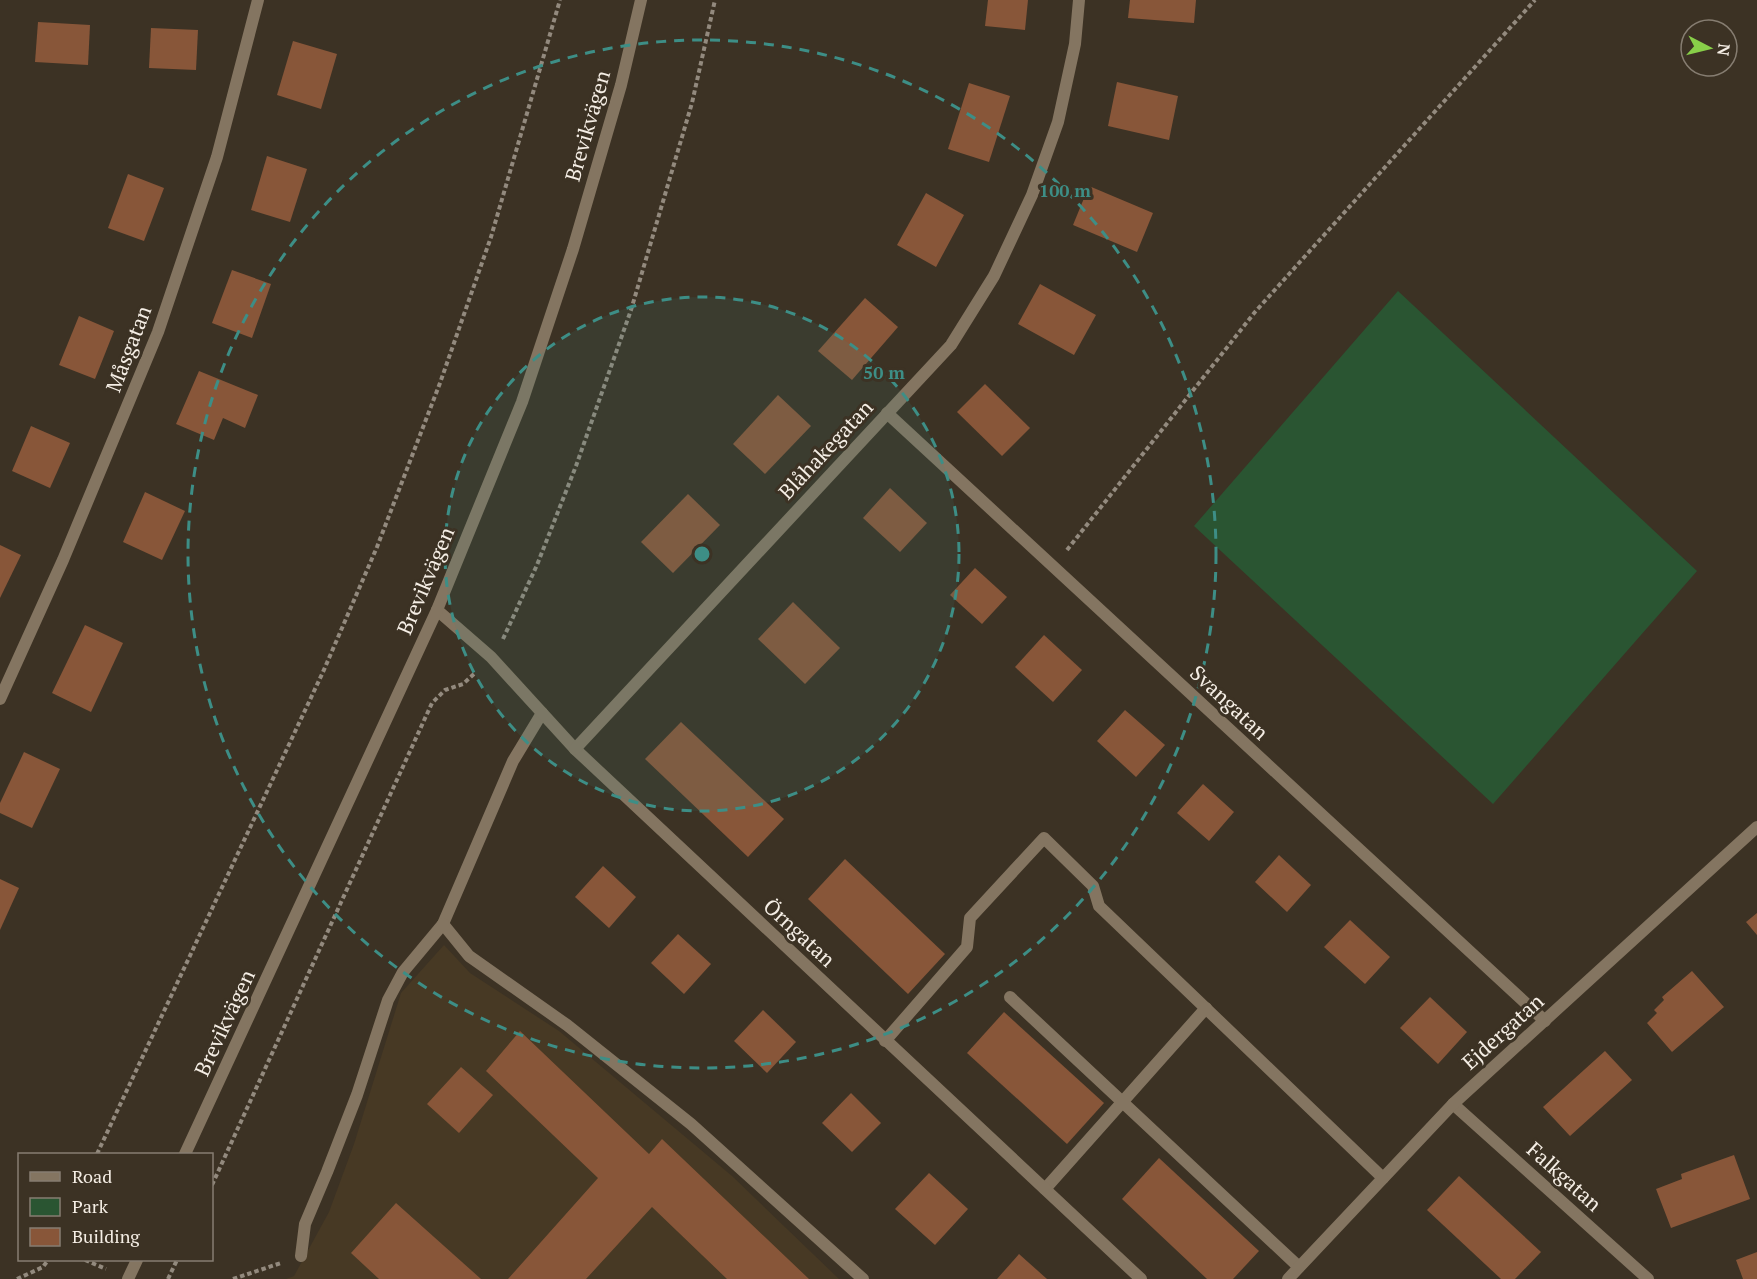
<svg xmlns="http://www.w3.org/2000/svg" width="1757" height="1279" font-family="'PT Serif',serif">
<rect width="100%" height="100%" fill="#3c3224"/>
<!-- built -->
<path fill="#473924" d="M444,945L470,973L559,1031L732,1176L839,1279H286L294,1276L329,1212L354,1144L401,993Z"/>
<!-- park -->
<path fill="#2a5532" d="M1398,291L1697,571L1493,804L1194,526Z"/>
<!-- building -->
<g fill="#885639">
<path d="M988,0H1028L1025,30L985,26Z"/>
<path d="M1130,0H1196L1194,23L1128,18Z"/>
<path d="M38,22L90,25L88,65L35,62Z"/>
<path d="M151,28L198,30L196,70L149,68Z"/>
<path d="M293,41L337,54L321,109L277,95Z"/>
<path d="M1117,82L1178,96L1169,140L1108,126Z"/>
<path d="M969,83L1010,96L989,162L948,149Z"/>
<path d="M267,156L307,169L290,222L251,210Z"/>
<path d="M128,174L164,188L144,241L108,228Z"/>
<path d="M1089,186L1153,213L1137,252L1073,225Z"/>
<path d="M926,193L964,215L936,267L897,245Z"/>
<path d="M232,270L271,284L252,338L212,323Z"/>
<path d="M1040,284L1096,315L1074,355L1018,324Z"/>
<path d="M865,298L898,327L852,380L818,351Z"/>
<path d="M79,316L114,331L95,379L59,365Z"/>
<path d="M199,371L258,395L245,428L223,418L214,440L176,424Z"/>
<path d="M985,384L1030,428L1002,456L957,412Z"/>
<path d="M778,395L811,426L765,474L733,444Z"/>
<path d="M31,426L70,443L50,488L12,471Z"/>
<path d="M890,488L927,523L900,552L863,518Z"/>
<path d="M145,492L185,511L162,560L123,542Z"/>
<path d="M688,494L720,525L673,573L641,542Z"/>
<path d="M0,545L21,555L0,598Z"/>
<path d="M975,568L1007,597L982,624L950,595Z"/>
<path d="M793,602L840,648L805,684L758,639Z"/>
<path d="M85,625L123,643L91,712L52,693Z"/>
<path d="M1044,635L1082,670L1053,702L1015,667Z"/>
<path d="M1125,710L1165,745L1136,777L1097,741Z"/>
<path d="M681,722L784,819L748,857L645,759Z"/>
<path d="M24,752L60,769L32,828L0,813V803Z"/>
<path d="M1203,784L1234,812L1209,841L1177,813Z"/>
<path d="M1279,855L1311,885L1287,912L1255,882Z"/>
<path d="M845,859L945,954L908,994L808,899Z"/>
<path d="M603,866L636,897L609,928L575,897Z"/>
<path d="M0,879L19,888L0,930Z"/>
<path d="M1757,913V935L1746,922Z"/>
<path d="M1350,920L1390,957L1365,984L1324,947Z"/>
<path d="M678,934L711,964L684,994L651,963Z"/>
<path d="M1692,971L1724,1007L1672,1052L1647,1023L1657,1013L1654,1010L1664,1000L1662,997Z"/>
<path d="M1430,997L1467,1032L1438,1064L1400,1028Z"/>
<path d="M763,1010L796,1042L767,1073L734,1041Z"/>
<path d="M1004,1012L1104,1103L1067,1144L967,1053Z"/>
<path d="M520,1031L649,1154L662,1139L809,1279H727L652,1207L586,1279H508L598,1178L486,1071Z"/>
<path d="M1605,1051L1632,1080L1570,1136L1543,1107Z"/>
<path d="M461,1067L493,1095L459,1133L427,1104Z"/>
<path d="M851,1093L881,1123L852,1152L822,1123Z"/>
<path d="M1734,1155L1750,1199L1671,1228L1656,1189L1682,1179L1681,1174Z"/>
<path d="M1159,1158L1259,1251L1233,1279H1207L1122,1199Z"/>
<path d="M929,1173L968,1209L935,1245L895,1209Z"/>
<path d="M1459,1176L1541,1252L1515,1279H1501L1427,1210Z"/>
<path d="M396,1203L481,1279H379L351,1253Z"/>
<path d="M1757,1252V1279H1743L1736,1260Z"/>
<path d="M1019,1254L1047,1279H997Z"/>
</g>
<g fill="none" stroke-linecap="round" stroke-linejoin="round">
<!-- path -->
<g stroke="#938a7e" stroke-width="4" stroke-dasharray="4.5 3" stroke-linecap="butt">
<path d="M1067,550L1255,312L1535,0"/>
<path d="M503,639L537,565L576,466L631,310L692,103L715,0"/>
<path d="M97,1154L323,672L377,547L440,383L491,237L560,0"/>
<path d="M212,1185L432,703L445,690L463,684L474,674"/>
<path d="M85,1260L106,1269"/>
<path d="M17,1279L43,1267L48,1260"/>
<path d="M168,1279L177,1260"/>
<path d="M233,1279L281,1263"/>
</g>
<!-- service -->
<g stroke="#847561" stroke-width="12">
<path d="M443,924L513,761L542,713"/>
<path d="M1010,997L1299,1267"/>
<path d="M885,1041L967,947L970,918L1044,838L1093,886L1099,906L1383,1178"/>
<path d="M1045,1189L1206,1008"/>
<path d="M301,1256L305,1224L327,1172L357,1095L388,1000L403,972L443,924L469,956L567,1025L691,1124L863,1279"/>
</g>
<!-- minor -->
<g stroke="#847561" stroke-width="12">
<path d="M887,413L1545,1021"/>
<path d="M437,610L491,657L575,749L1141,1279"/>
<path d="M0,699L63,560L158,332L217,157L258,0"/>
<path d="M575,749L951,345L994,276L1032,195L1058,122L1075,44L1079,0"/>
<path d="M1453,1104L1648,1279"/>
<path d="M1288,1279L1453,1104L1757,827"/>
</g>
<!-- tertiary -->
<g stroke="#847561" stroke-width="12">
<path d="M185,1154L437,610L522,402L573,249L621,85L641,0"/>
<path d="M128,1279L137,1260"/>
</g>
</g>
<!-- distance rings -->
<circle cx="702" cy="554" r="257" fill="#3d8e86" fill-opacity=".12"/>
<g fill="none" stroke="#3d8e86" stroke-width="3" stroke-dasharray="10 8">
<circle cx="702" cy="554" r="257"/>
<circle cx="702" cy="554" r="514"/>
</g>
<g text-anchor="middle" stroke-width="6" stroke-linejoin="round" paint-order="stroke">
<!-- street labels -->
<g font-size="21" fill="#f5eee5" stroke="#3c3224">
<text transform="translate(588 126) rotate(-74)" y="7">Brevikvägen</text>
<text transform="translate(129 349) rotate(-69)" y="7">Måsgatan</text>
<text transform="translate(826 450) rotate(-47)" y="7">Blåhakegatan</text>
<text transform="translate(426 581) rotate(-67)" y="7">Brevikvägen</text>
<text transform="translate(1229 703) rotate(43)" y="7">Svangatan</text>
<text transform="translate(799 933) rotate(43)" y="7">Örngatan</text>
<text transform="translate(225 1023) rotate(-65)" y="7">Brevikvägen</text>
<text transform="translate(1503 1032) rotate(-42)" y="7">Ejdergatan</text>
<text transform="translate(1564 1177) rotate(42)" y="7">Falkgatan</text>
</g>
</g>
<circle cx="702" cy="554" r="9" fill="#3d8e86" stroke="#3c3224" stroke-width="3"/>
<g font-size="18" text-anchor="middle" font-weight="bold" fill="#3d8e86" stroke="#3c3224" stroke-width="6" stroke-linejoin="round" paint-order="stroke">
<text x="1065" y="197">100 m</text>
<text x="884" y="379">50 m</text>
</g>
<!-- legend -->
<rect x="18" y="1153" width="195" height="108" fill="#3c3224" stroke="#867d71" stroke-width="1.5"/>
<rect x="30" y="1172" width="30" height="9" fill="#847561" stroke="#867d71" stroke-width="1.5"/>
<text x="72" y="1183" font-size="18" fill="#f5eee5">Road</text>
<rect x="30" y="1198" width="30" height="18" fill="#2a5532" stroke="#867d71" stroke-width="1.5"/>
<text x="72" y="1213" font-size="18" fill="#f5eee5">Park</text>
<rect x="30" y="1228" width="30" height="18" fill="#885639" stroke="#867d71" stroke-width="1.5"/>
<text x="72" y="1243" font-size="18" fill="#f5eee5">Building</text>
<!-- north arrow -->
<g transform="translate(1709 48) rotate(97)"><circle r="28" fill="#3c3224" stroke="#867d71" stroke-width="1.5"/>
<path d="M0-4.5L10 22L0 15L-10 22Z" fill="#88cf49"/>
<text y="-9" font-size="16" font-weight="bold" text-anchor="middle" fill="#f5eee5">N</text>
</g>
</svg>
